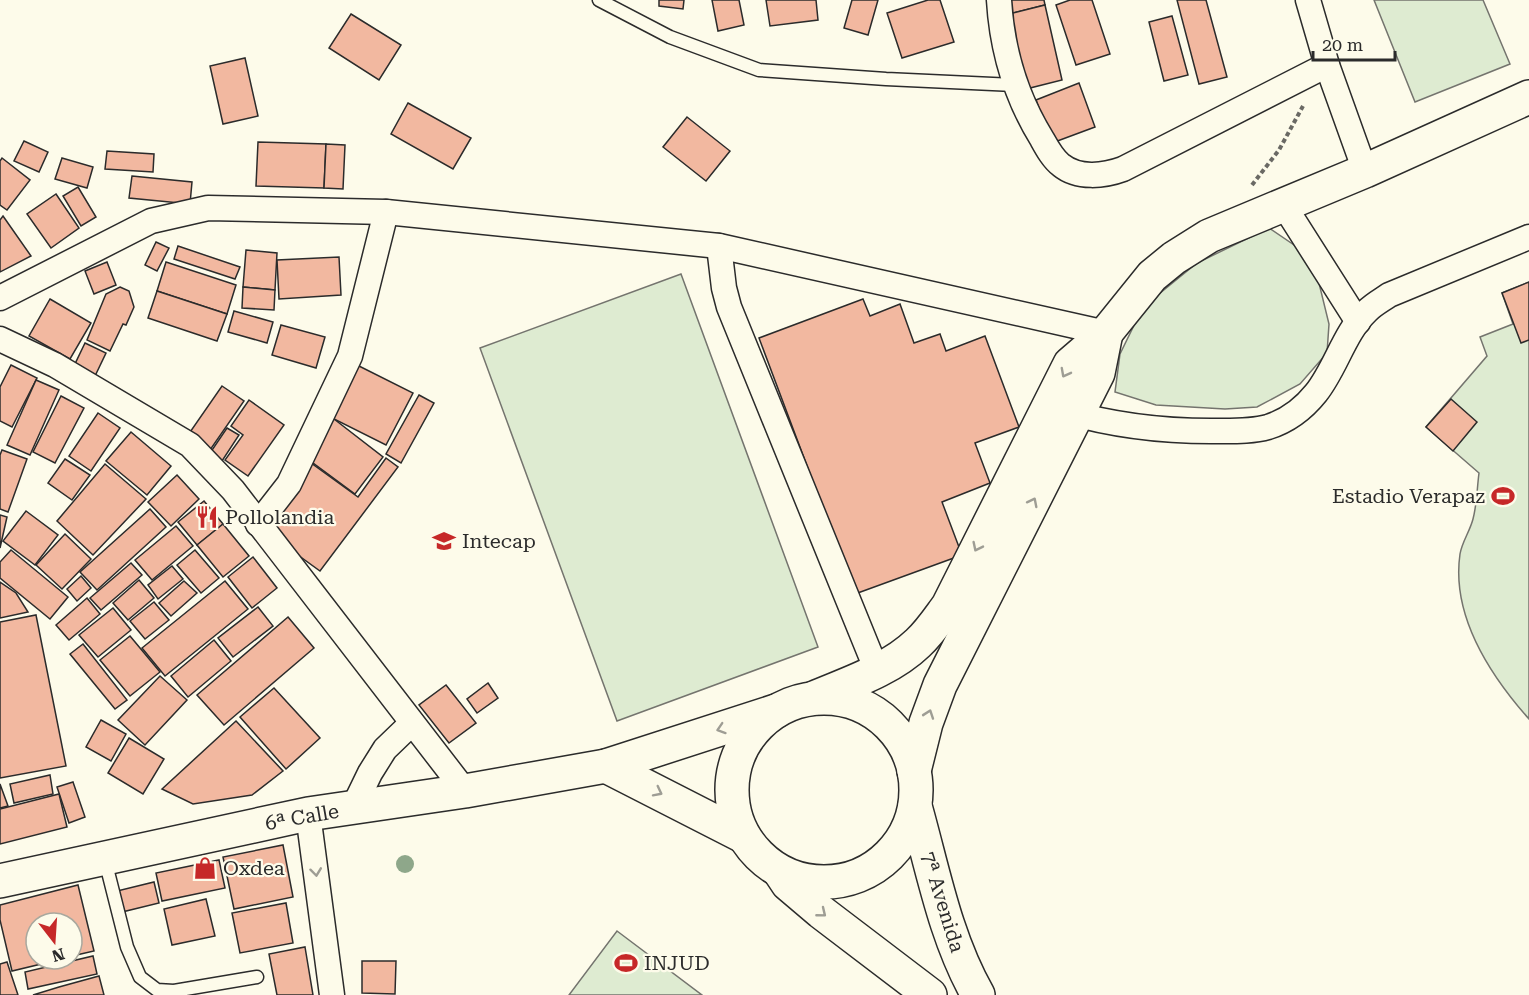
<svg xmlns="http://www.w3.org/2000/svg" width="1529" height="995" font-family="'Roboto Serif',serif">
<rect width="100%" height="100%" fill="#fdfbea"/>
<!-- green -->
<g fill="#deebd1" stroke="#74746e" stroke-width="1.5">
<path d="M1374,0H1483L1510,64L1415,102Z"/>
<path d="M1269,228L1297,247L1318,279L1329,324L1327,353L1300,384L1257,407L1225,409L1156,405L1115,392L1120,354L1143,307L1197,263Z"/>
<path d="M681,274L818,647L617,721L480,348Z"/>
<path d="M1529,282V719C1490,675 1451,616 1460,554C1462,542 1470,531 1473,519C1477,504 1477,488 1479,473L1426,427L1487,356L1480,337L1513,324L1502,293Z"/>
<path d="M617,931L702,995H569Z"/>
</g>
<!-- building -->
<g fill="#f2b8a0" stroke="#2b2b2b" stroke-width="1.5">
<path d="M659,0H684L683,9L659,6Z"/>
<path d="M712,0H739L744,25L718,31Z"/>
<path d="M766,0H816L818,20L770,26Z"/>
<path d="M852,0H878L868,35L844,28Z"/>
<path d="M928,0H940L954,42L902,58L887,13Z"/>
<path d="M1006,0H1044L1045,5L1009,14Z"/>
<path d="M1070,0H1092L1110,54L1076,65L1056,5Z"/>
<path d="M1177,0H1206L1227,77L1199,84Z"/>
<path d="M1045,5L1062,80L1026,89L1009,14Z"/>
<path d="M351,14L401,45L379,80L329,48Z"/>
<path d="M1172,16L1188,75L1164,81L1149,22Z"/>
<path d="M245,58L258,116L223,124L210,66Z"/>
<path d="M1079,83L1095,127L1052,143L1036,100Z"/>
<path d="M408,103L471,138L453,169L391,134Z"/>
<path d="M687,117L730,151L706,181L663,147Z"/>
<path d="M24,141L48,152L39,172L14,161Z"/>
<path d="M258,142L326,144L324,188L256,186Z"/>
<path d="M326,144L345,145L343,189L324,188Z"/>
<path d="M107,151L154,154L153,172L105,169Z"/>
<path d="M2,158L30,180L7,210L0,205V161Z"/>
<path d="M62,158L93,167L87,188L55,179Z"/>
<path d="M132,176L192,182L190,204L129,198Z"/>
<path d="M78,187L96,217L81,226L63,196Z"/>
<path d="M56,194L79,228L51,248L27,214Z"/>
<path d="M3,216L31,256L0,272V220Z"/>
<path d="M156,242L169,248L157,271L145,265Z"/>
<path d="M178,246L240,267L235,279L174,259Z"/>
<path d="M246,250L277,253L275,290L243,287Z"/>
<path d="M339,257L341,295L279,299L277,260Z"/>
<path d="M107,262L116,285L94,294L85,271Z"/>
<path d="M166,262L236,285L227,314L157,291Z"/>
<path d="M1529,282V340L1521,343L1502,293Z"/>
<path d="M120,287L129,291L134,307L126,325L123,324L110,351L87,340L106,294Z"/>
<path d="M243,287L275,290L274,310L242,308Z"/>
<path d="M157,291L227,314L217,341L148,318Z"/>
<path d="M50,299L91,323L70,359L29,336Z"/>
<path d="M863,299L870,316L900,304L914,343L940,334L946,351L985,336L1019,427L975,443L990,483L942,502L962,555L855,594L759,338Z"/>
<path d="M234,311L273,322L267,343L228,332Z"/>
<path d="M281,325L325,337L316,368L272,355Z"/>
<path d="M85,343L106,353L95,376L74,366Z"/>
<path d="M353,363L413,393L386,445L326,415Z"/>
<path d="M11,365L37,378L12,427L0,421V387Z"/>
<path d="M36,380L59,390L30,455L7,445Z"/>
<path d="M222,386L244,401L210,450L188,435Z"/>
<path d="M419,395L434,403L401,463L386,454Z"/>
<path d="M61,396L84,408L55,463L33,452Z"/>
<path d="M1451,399L1477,422L1453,451L1426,427Z"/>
<path d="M249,400L284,425L248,476L225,460L243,435L231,426Z"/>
<path d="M98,413L120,428L91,471L69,456Z"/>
<path d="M334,419L383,457L355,494L305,457Z"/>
<path d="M227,428L239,435L222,461L210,453Z"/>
<path d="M131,432L171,466L147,495L106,461Z"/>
<path d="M2,450L27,459L8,512L0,509V455Z"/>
<path d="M386,458L398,467L320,571L262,529L311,463L358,497Z"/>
<path d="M65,459L90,475L72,500L48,483Z"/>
<path d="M105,464L146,499L93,555L57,521Z"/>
<path d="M177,475L199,499L171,526L148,502Z"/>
<path d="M204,501L223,524L197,545L178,522Z"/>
<path d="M150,509L166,527L97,590L80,572Z"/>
<path d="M26,511L58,535L35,565L3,541Z"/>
<path d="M0,515L7,517L0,548Z"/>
<path d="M223,524L249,556L223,577L197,545Z"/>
<path d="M176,526L193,546L152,580L135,560Z"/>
<path d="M65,534L91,559L62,589L36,565Z"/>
<path d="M11,550L68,597L50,619L0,578V562Z"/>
<path d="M195,550L219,578L201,593L177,565Z"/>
<path d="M253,557L277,588L252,608L228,577Z"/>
<path d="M131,563L142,575L101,610L90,598Z"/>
<path d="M172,566L183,579L158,599L148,585Z"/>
<path d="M81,576L91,588L77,601L67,589Z"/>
<path d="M139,580L154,598L128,620L113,603Z"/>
<path d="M184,581L197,593L171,616L159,603Z"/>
<path d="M225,581L248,609L165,676L142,648Z"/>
<path d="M0,582L16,593L28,612L0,618Z"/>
<path d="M87,598L100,614L69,640L56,625Z"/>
<path d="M154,602L169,620L145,639L130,621Z"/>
<path d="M258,607L273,626L233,657L218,638Z"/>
<path d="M113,608L131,630L98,657L79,635Z"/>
<path d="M36,615L66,766L0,778V622Z"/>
<path d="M288,617L314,648L224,725L197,695Z"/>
<path d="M130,636L160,672L130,696L100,660Z"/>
<path d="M214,640L231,661L188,697L171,676Z"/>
<path d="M83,644L127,700L115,709L70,654Z"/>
<path d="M160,676L187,700L145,745L118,720Z"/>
<path d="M488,683L498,698L477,713L467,699Z"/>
<path d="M446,685L476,723L449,743L419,705Z"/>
<path d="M274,688L320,738L286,769L240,717Z"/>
<path d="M101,720L126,734L111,761L86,747Z"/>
<path d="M236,721L283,771L252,795L193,804L162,789Z"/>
<path d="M129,738L164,759L143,794L108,773Z"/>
<path d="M50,775L53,794L14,803L10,784Z"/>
<path d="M73,782L85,817L69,823L57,787Z"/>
<path d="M0,784L8,806L0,808Z"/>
<path d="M59,794L67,827L0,844V809Z"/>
<path d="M283,845L293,897L234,909L223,857Z"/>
<path d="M219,860L225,888L162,901L156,873Z"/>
<path d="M154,882L159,903L122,912L117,891Z"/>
<path d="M78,885L94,951L72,956V923H36V959H62L12,971L0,920V905Z"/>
<path d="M206,899L215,936L172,945L164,909Z"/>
<path d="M286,903L293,943L240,953L232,913Z"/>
<path d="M305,947L313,995H277L269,954Z"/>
<path d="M93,956L97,974L28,989L25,972Z"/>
<path d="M362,961H396L395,994L362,993Z"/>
<path d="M7,962L18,995H0V964Z"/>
<path d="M99,976L104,995H33L59,987Z"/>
</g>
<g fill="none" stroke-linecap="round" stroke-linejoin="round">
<!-- lane casing -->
<g stroke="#2b2b2b" stroke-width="15">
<g id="lane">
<path d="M599,0L670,37L759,70L886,79L1014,85"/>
<path d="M105,860L127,947L140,977L157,990L174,991L257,977"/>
</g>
</g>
<!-- street casing -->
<g stroke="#2b2b2b" stroke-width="27">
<g id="street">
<path d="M999,0C1002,50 1016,97 1042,139C1047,148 1053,159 1061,165C1078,179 1104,176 1123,169L1327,65"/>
<path d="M1308,0L1327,65L1365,171"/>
<path d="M1283,204L1358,322"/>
<path d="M719,246L724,288L729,307L877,671"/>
<path d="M0,298L151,221L208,208L386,212L719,246L1106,333"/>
<path d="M0,339L55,365L190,445L233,490L465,791"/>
<path d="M1064,411C1115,426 1170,432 1223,431C1238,431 1254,431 1268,427C1287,421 1304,408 1316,393C1336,368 1344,333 1367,311C1374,304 1382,300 1389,295L1529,237"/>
<path d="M258,524L289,484L350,356L386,212"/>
<path d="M353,808L370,773L385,749L412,723"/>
<path d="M308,814L332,995"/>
</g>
</g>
<!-- secondary casing -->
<g stroke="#2b2b2b" stroke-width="36">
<g id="secondary">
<path d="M814,698C849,683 890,670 918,643C930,632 939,618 948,606L1070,364L1106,333L1152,276L1174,258L1209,236L1365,171L1529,97"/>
<circle cx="824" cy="790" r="92"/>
<path d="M606,766L743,836"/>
<path d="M914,771L926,723L940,685L1098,373L1106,333"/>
<path d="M915,806C933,870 945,937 978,995"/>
<path d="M780,872L788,884L821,912L930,995"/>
<path d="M0,881L308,814L465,791L606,766L776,711"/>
</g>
</g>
<!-- path -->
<path stroke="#6a6964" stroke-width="4" stroke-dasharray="4.5 3" stroke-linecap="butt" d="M1252,185L1279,150L1303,106"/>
<!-- lane -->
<use href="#lane" stroke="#fdfbea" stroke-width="12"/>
<!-- street -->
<use href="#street" stroke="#fdfbea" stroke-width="24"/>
<!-- secondary -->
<use href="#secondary" stroke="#fdfbea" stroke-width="33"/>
</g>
<!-- trees -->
<circle fill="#8ea78a" cx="405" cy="864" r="9"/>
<!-- one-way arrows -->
<defs><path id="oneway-chevron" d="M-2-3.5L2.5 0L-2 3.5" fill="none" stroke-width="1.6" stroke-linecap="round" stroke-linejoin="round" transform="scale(1.5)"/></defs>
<g stroke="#9e9d94">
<use href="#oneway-chevron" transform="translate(1065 373) rotate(118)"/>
<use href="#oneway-chevron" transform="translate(1033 502) rotate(-63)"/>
<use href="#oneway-chevron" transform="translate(977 547) rotate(116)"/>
<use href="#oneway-chevron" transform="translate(929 714) rotate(-71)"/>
<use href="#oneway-chevron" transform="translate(721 729) rotate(162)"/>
<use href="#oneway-chevron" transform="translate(658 792) rotate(27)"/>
<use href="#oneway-chevron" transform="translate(316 872) rotate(83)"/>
<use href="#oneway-chevron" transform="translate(822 913) rotate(39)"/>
</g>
<!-- icons -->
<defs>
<g id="stadium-bare" transform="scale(1.8)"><path d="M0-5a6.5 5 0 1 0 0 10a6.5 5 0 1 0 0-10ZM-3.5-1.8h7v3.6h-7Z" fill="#c62828" stroke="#fdfbea" stroke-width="2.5" paint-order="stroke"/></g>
<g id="restaurant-bare" transform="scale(1.8)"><path d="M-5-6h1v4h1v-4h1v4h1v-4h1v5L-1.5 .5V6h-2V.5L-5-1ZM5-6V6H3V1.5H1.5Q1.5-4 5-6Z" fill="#c62828" stroke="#fdfbea" stroke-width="2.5" paint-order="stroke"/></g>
<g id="university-bare" transform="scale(1.8)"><path d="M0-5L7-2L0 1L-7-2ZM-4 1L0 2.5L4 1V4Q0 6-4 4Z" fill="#c62828" stroke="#fdfbea" stroke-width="2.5" paint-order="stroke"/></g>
<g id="shop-bare" transform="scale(1.8)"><path d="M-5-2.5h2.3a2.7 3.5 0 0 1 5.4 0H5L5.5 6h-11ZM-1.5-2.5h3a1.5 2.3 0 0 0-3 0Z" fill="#c62828" stroke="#fdfbea" stroke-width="2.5" paint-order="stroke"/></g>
</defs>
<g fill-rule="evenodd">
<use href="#stadium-bare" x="1503" y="496"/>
<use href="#restaurant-bare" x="207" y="517"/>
<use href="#university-bare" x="444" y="541"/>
<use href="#shop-bare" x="205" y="868"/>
<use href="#stadium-bare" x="626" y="963"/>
</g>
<g text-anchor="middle" stroke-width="4.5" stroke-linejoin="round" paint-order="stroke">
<!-- poi labels -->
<g font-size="20" fill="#2b2b2b" stroke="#fdfbea" text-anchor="start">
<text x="1485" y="503" text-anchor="end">Estadio Verapaz</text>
<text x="225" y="524">Pollolandia</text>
<text x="462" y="548">Intecap</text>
<text x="223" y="875">Oxdea</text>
<text x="644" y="970">INJUD</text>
</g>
<!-- street labels -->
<g font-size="20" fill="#2b2b2b" stroke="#fdfbea">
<text transform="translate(302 817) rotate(-10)" y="7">6ª Calle</text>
<text transform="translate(943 902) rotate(73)" y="7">7ª Avenida</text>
</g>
</g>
<!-- north arrow -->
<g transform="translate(54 941) rotate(163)"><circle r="28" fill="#fdfbea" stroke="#a9a89e" stroke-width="1.5"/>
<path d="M0-4.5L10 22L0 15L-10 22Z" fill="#c62828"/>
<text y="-9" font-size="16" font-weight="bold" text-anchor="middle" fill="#2b2b2b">N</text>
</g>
<!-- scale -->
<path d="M1313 51v9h82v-9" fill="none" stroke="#2b2b2b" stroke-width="3"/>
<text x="1322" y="51" font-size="18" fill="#2b2b2b" stroke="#fdfbea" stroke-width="4.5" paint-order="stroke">20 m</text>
</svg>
